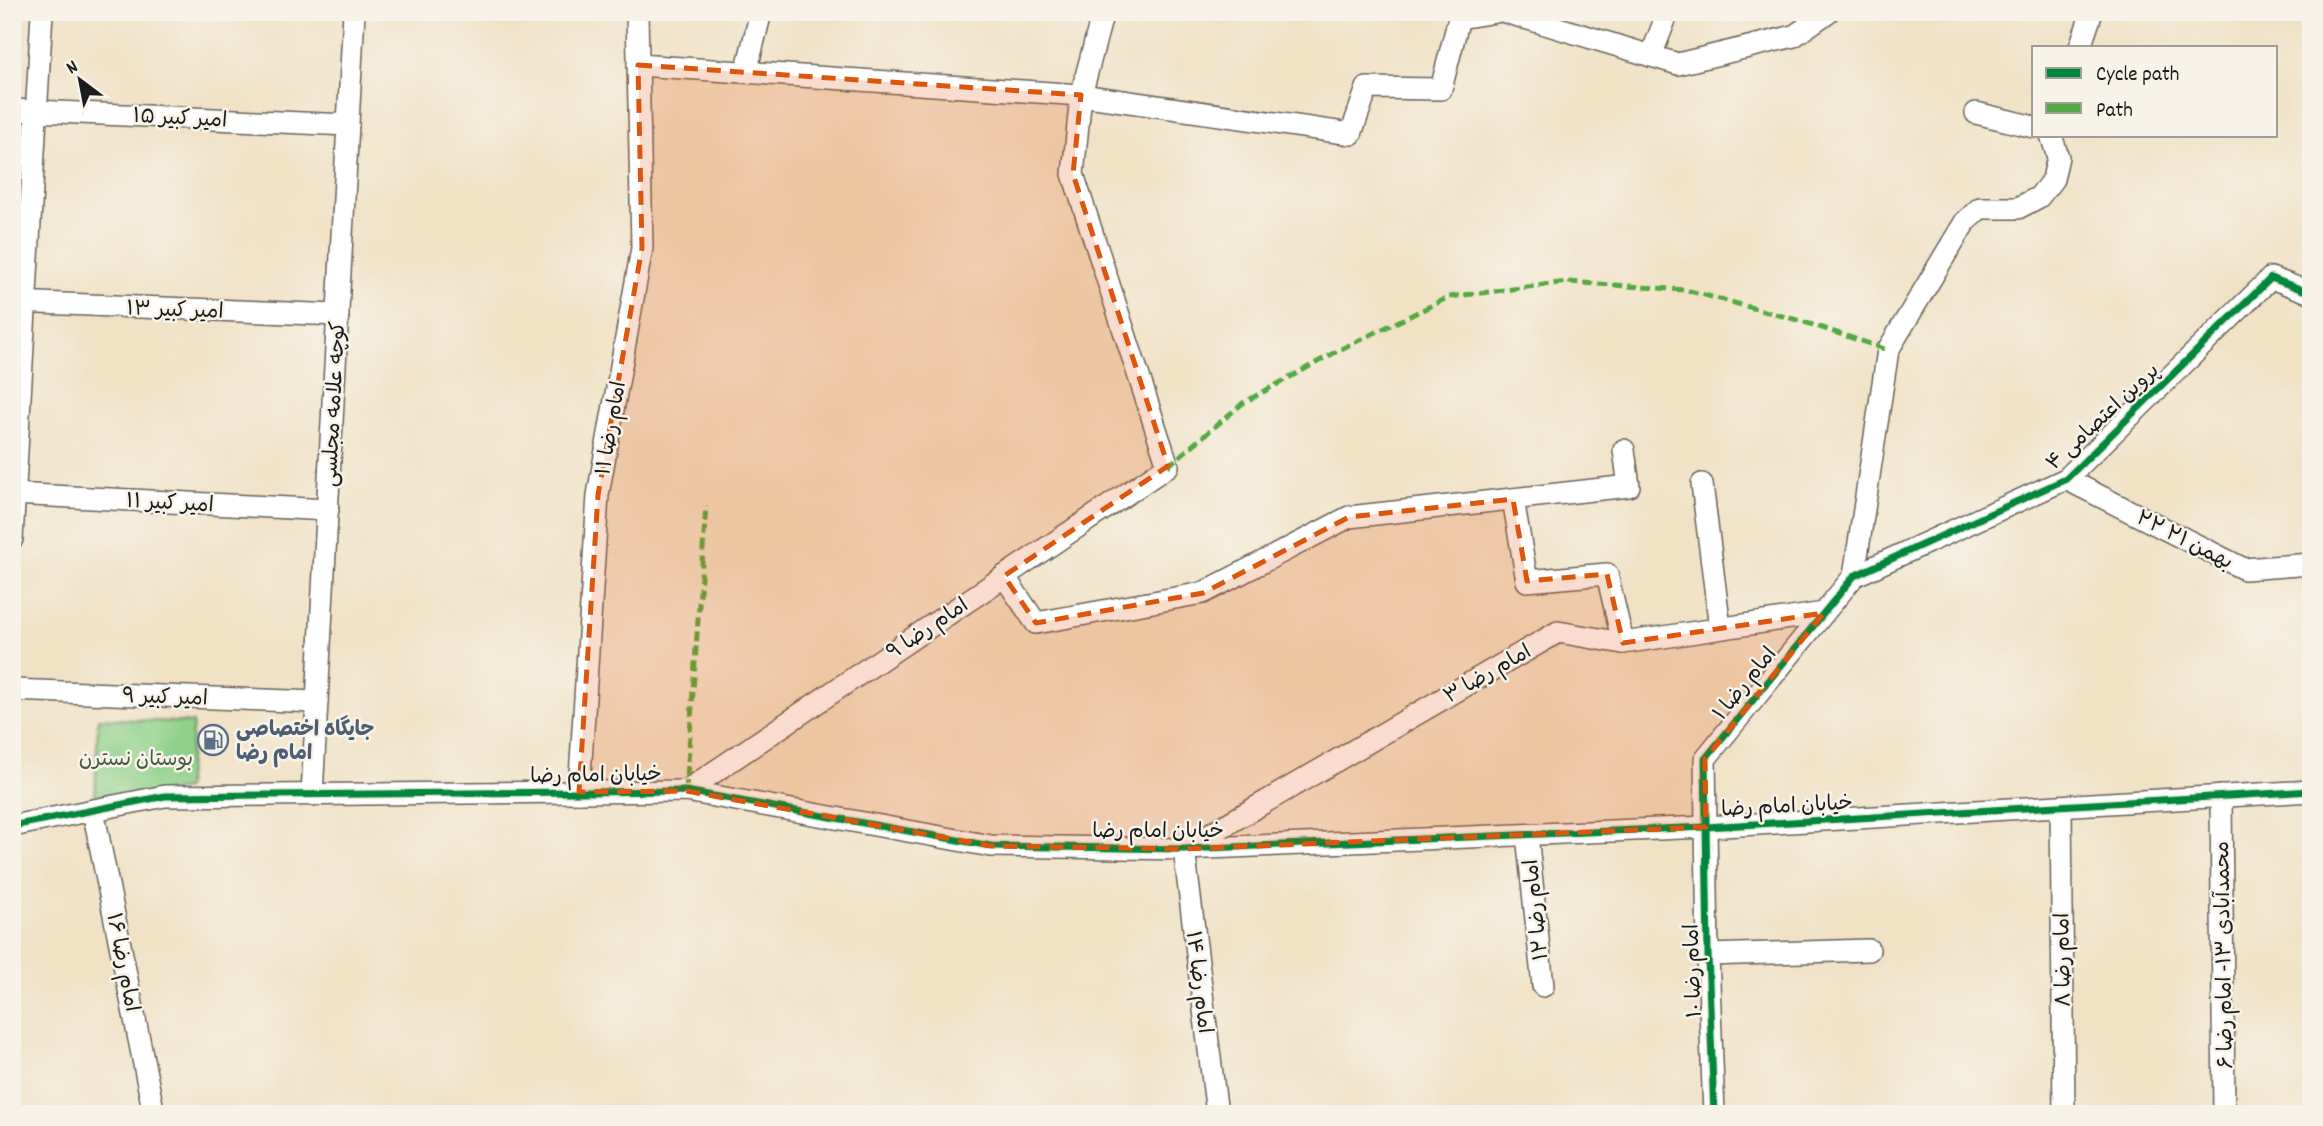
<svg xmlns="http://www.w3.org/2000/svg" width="2323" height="1126" font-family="Dekko,'Playpen Sans Arabic',sans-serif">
<rect width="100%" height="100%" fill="#f7f3e8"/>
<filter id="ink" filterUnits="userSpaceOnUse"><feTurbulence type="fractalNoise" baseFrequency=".0143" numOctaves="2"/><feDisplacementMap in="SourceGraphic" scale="14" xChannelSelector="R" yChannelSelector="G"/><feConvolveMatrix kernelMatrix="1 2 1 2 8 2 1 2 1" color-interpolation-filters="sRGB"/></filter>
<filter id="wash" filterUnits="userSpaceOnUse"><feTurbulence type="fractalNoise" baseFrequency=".00686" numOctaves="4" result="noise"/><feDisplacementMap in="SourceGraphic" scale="28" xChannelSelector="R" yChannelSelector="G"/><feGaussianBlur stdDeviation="1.57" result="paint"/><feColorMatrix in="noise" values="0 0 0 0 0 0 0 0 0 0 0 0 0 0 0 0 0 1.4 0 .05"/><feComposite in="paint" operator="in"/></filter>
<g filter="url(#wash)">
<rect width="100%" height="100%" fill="#f1e2c6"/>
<!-- green -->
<path fill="#8fd18a" stroke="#567653" stroke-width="2" d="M98,718L193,723L186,789L95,801Z"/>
</g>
<g filter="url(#ink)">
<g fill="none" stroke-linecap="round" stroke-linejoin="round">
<!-- minor casing -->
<g stroke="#676158" stroke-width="24">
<g id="minor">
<path d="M1505,12L1678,64L1794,36L1828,12"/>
<path d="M1459,18L1496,12"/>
<path d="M2080,47L2092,12"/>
<path d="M1651,56L1668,12"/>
<path d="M638,65L1081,95L1351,134L1367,88L1441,89L1459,18V12"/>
<path d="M746,72L761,12"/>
<path d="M12,110L348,125"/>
<path d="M1976,113L2034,127"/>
<path d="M14,302L338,315"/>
<path d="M2066,479L2244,569L2311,564"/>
<path d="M1702,484L1720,628"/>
<path d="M12,494L328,510"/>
<path d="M1513,499L1527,581L1607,574L1623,643"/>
<path d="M12,539L42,12"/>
<path d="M1004,576L1036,623L1203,593L1349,517L1629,486L1624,450"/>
<path d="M1854,576L1888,350L1965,222L1980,208H2018L2039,197L2053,179L2058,157L2051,135"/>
<path d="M12,690L317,702"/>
<path d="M686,791L1168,466L1073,174L1081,95L1103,12"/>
<path d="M579,792L598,495L642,248L637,12"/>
<path d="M312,795L354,12"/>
<path d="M2221,796L2224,1114"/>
<path d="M2061,806L2064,1114"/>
<path d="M93,810L154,1114"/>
<path d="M12,826L165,796L686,791L991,846L1184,849L1706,827L2311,791"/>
<path d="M1527,835L1543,986"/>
<path d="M1708,955L1869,950"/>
<path d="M1217,1114L1184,849L1558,632L1623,643L1824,613"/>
<path d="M1714,1114L1708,955L1705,759L1854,576L2066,479L2271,278L2311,293"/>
</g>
</g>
<!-- minor -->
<use href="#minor" stroke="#fff" stroke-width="21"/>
<!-- quiet -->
<g stroke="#52a943" stroke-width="5" stroke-dasharray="10 5" stroke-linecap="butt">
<path d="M1168,466L1243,403L1343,348L1449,297L1567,282L1686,290L1801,321L1888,350"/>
<path d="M686,791L706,506"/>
</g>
<!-- cycleway casing -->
<g stroke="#f7f3e8" stroke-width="11">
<g id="cycleway">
<path d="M12,826L165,796L686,791L991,846L1184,849L1706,827L2311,791"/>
<path d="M1714,1114L1708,955L1705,759L1854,576L2066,479L2271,278L2311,293"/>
</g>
</g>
<!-- cycleway -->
<use href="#cycleway" stroke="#00873e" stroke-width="7"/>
</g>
</g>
<!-- marked area -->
<path fill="#de560d" fill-opacity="0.2" stroke="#de560d" stroke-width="5" stroke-dasharray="14 9" stroke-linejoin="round" d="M638,65L1081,95L1073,174L1168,466L1004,576L1036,623L1203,593L1349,517L1513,499L1527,581L1607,574L1623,643L1824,613L1705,759L1706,827L1184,849L991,846L686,791L579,792L598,495L642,248Z"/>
<!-- icons -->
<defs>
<g id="fuel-ring" transform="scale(1.575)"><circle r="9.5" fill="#f7f3e8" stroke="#5c6f8a" stroke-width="1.5"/><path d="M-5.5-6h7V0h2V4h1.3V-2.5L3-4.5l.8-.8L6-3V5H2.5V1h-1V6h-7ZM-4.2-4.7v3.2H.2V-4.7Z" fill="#5c6f8a"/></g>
</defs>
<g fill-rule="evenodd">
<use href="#fuel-ring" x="213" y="740"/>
</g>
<g text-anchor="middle" stroke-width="5" stroke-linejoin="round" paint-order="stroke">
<!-- street labels -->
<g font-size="21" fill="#1c1c1c" stroke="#f7f3e8">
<text transform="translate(180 117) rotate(3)" y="7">امیر کبیر ۱۵</text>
<text transform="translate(175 309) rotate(2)" y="7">امیر کبیر ۱۳</text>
<text transform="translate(333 404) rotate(-87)" y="7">کوچه علامه مجلسی</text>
<text transform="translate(2102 416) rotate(-43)" y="7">پروین اعتصامی ۴</text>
<text transform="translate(610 428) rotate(-80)" y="7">امام رضا ۱۱</text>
<text transform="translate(170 502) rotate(3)" y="7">امیر کبیر ۱۱</text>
<text transform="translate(2185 539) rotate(27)" y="7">۲۲ بهمن ۲۱</text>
<text transform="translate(927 628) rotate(-34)" y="7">امام رضا ۹</text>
<text transform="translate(1487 673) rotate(-30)" y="7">امام رضا ۳</text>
<text transform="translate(1744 683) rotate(-51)" y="7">امام رضا ۱</text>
<text transform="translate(165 696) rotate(2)" y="7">امیر کبیر ۹</text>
<text transform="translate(596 774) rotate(-1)" y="7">خیابان امام رضا</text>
<text transform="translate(1787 805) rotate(-3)" y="7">خیابان امام رضا</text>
<text x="1158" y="837">خیابان امام رضا</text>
<text transform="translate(1535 910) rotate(-96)" y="7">امام رضا ۱۲</text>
<text transform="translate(2223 955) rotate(-91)" y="7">محمدآبادی ۱۳- امام رضا ۶</text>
<text transform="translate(2062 960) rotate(-91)" y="7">امام رضا ۸</text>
<text transform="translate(124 962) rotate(79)" y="7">امام رضا ۱۶</text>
<text transform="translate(1692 971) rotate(-92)" y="7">امام رضا ۱۰</text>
<text transform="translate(1200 982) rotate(83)" y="7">امام رضا ۱۴</text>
</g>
<!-- service labels -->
<g font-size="21" font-weight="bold" fill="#4e5e75" stroke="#f7f3e8" text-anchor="start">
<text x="236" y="735">جایگاه اختصاصی<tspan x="236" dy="24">امام رضا</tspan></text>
</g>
<!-- park labels -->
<g font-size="21" fill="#445b42" stroke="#f7f3e8">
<text x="136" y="765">بوستان نسترن</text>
</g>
</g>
<!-- margin -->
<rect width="2323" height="1126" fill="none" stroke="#f7f3e8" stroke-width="42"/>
<!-- legend -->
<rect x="2032" y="46" width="245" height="91" fill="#f7f3e8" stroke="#9f9d96" stroke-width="2"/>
<rect x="2046" y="68" width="35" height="10" fill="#00873e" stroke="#9f9d96" stroke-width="2"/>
<text x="2096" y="80" font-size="21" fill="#1c1c1c">Cycle path</text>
<rect x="2046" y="103" width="35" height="10" fill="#52a943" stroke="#9f9d96" stroke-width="2"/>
<text x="2096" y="116" font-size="21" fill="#1c1c1c">Path</text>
<!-- north arrow -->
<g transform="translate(80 80) rotate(328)" stroke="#f7f3e8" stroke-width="5" paint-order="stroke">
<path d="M0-5L12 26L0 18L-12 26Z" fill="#1c1c1c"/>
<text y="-10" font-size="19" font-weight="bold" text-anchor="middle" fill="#1c1c1c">N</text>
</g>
</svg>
